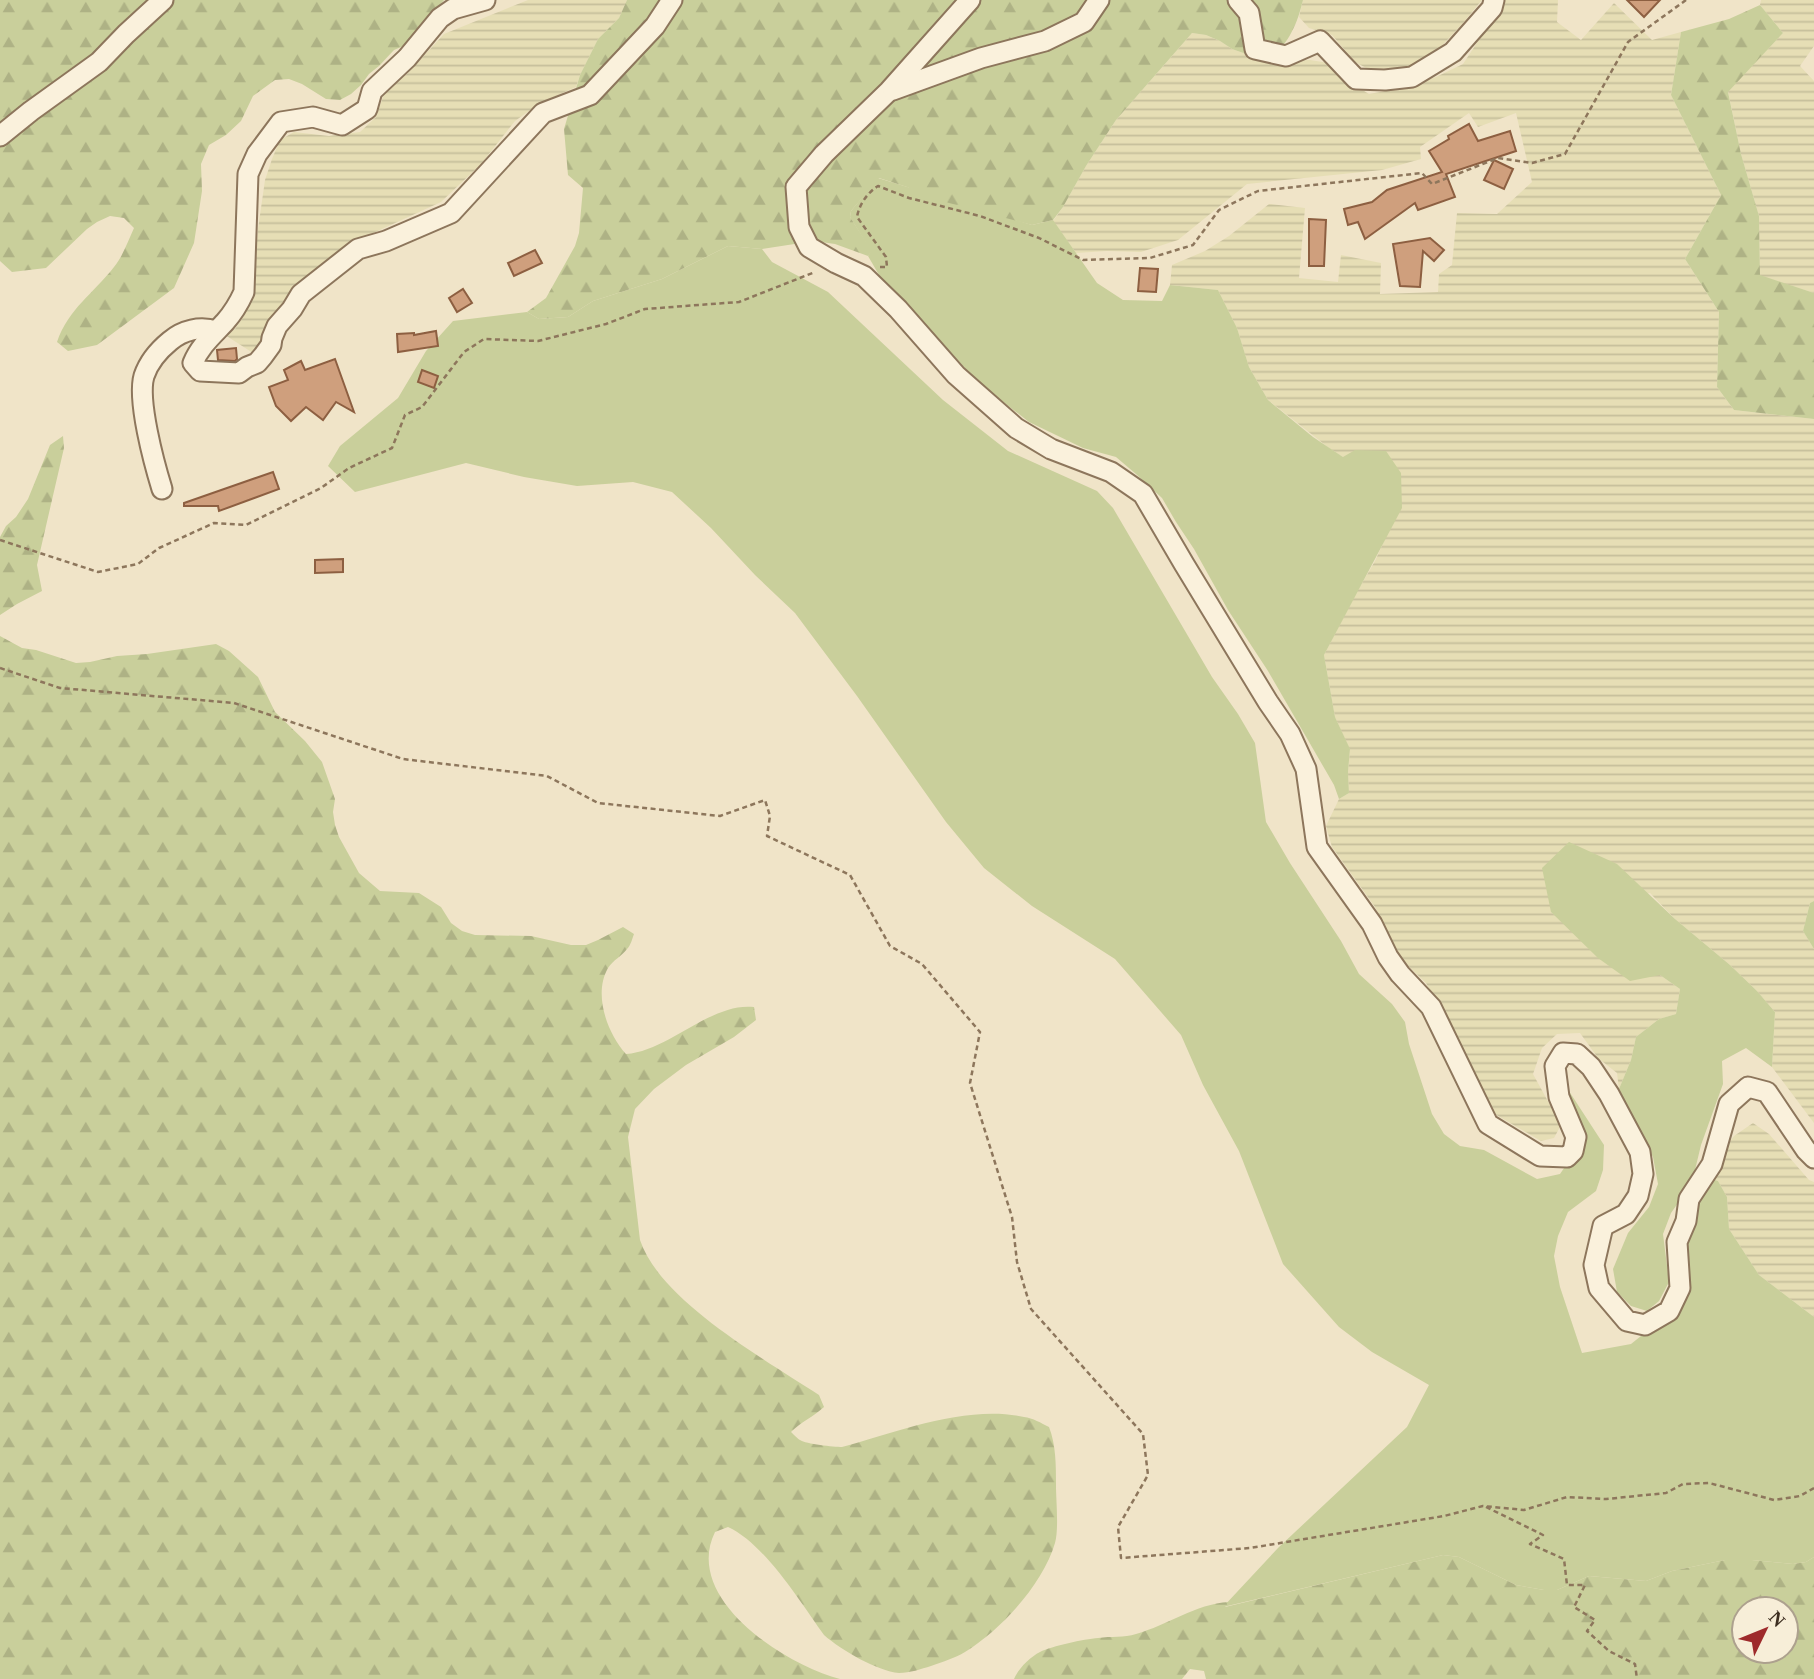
<svg xmlns="http://www.w3.org/2000/svg" width="1814" height="1679" font-family="Georgia,serif">
<defs>
<pattern id="farmland-rules" width="6" height="5" patternUnits="userSpaceOnUse" patternTransform="scale(1.75)"><rect width="6" height="5" fill="#e6deb5"/><path d="M0 2.5h6" fill="none" stroke="#c6bf9b"/></pattern>
<pattern id="forest-firs" width="22" height="20" patternUnits="userSpaceOnUse" patternTransform="scale(1.75)"><rect width="22" height="20" fill="#c9cf9b"/><path d="M5 1l3.5 6h-7zM16 11l3.5 6h-7z" fill="#aeb285"/></pattern>
</defs>
<rect width="100%" height="100%" fill="#f0e4c8"/>
<!-- farmland -->
<g fill="url(#farmland-rules)">
<path d="M528,0H627L619,18L598,39L580,75L576,87L540,103L515,121L481,164L441,202L371,234L305,282L270,324L253,353L225,335L235,329L244,316L253,290L258,229L265,180L272,159L280,140L294,132L329,136L360,132L376,117L385,91L407,74L444,34Z"/>
<path d="M1303,0H1482L1463,23L1436,52L1421,64L1381,76L1355,62L1332,35L1309,28L1299,17Z"/>
<path d="M1502,0H1558L1557,22L1581,40L1614,3L1652,40L1681,32L1671,95L1721,195L1685,259L1719,312L1717,387L1734,410L1814,419V901L1810,903L1803,931L1814,949V1123L1772,1067L1775,1012L1757,991L1730,965L1675,919L1650,893L1551,912L1569,927L1660,975L1680,989L1676,1014L1659,1019L1636,1037L1631,1060L1619,1089L1617,1073L1598,1058L1580,1033L1557,1034L1542,1048L1533,1074L1561,1125L1554,1138L1541,1141L1493,1113L1479,1087L1464,1051L1426,983L1399,957L1375,907L1332,847L1326,826L1339,799L1349,793L1348,772L1350,750L1335,717L1324,655L1354,597L1375,561L1385,539L1343,457L1329,448L1268,400L1249,367L1237,328L1218,290L1170,285L1172,265L1205,251L1229,236L1269,204L1305,208L1299,278L1338,282L1341,255L1381,263L1380,294L1438,292L1439,274L1452,265L1457,213L1497,214L1532,182L1516,113L1478,127L1469,113L1420,147L1421,159L1382,170L1247,184L1178,240L1141,252L1107,251L1076,253L1053,221L1063,207L1086,166L1116,120L1192,33L1206,35L1220,41L1232,49L1266,61L1310,60L1335,64L1351,83L1369,94L1396,89L1436,77L1463,64L1498,11Z"/>
<path d="M1761,0H1814V46L1800,66L1814,81V293L1760,276L1759,216L1741,154L1728,91L1783,33L1760,5Z"/>
<path d="M1753,1123L1769,1134L1809,1180L1814,1182V1317L1759,1275L1729,1229L1727,1197L1718,1181L1703,1176L1734,1136Z"/>
</g>
<!-- grass -->
<g fill="#c9cf9b">
<path d="M878,178L1032,225L1053,220L1097,283L1123,300L1162,301L1170,285L1218,290L1237,328L1249,367L1268,400L1313,437L1343,457L1355,450L1386,451L1401,473L1402,508L1324,655L1335,717L1350,749L1348,772L1349,793L1339,799L1334,785L1268,671L1228,610L1194,549L1176,522L1162,498L1136,474L1116,457L1083,448L1029,422L979,383L927,327L886,287L868,256L871,251L850,217L851,211Z"/>
<path d="M728,246L762,249L772,262L828,292L943,400L1008,451L1097,491L1113,508L1212,677L1238,714L1255,743L1266,822L1290,863L1341,941L1359,974L1392,1004L1405,1022L1409,1044L1432,1114L1444,1134L1460,1146L1484,1150L1537,1179L1560,1174L1573,1155L1546,1077L1551,1074L1565,1085L1604,1145L1603,1170L1596,1191L1568,1212L1558,1236L1554,1256L1560,1287L1582,1353L1631,1344L1661,1320L1703,1176L1718,1181L1727,1197L1729,1229L1759,1275L1814,1317V1557L1806,1562L1793,1564L1752,1560H1725L1672,1571L1646,1581L1589,1576L1557,1590H1544L1516,1585L1459,1557L1443,1555L1223,1607L1278,1548L1407,1427L1429,1385L1372,1352L1339,1327L1283,1264L1239,1151L1203,1085L1181,1035L1115,959L1032,906L984,868L946,822L857,696L795,613L755,575L711,528L672,492L633,482L577,486L524,477L466,463L355,492L328,466L340,446L398,398L426,351L453,321L527,312L539,319L568,317L593,301L662,279Z"/>
<path d="M1569,842L1617,864L1675,919L1730,965L1757,991L1775,1012L1772,1067L1746,1048L1722,1061L1723,1084L1701,1145L1695,1170L1685,1193L1671,1213L1663,1234L1669,1282L1659,1301L1647,1311L1631,1306L1617,1292L1613,1269L1628,1233L1649,1207L1658,1184L1653,1157L1619,1089L1631,1060L1636,1037L1659,1019L1676,1014L1680,989L1660,975L1630,981L1598,958L1551,912L1542,868Z"/>
<path d="M1814,901V949L1803,931L1810,903Z"/>
</g>
<!-- forest -->
<g fill="url(#forest-firs)" fill-rule="evenodd">
<path d="M0,0H444L408,44L394,50L379,66L369,74L361,85L351,94L340,100L326,99L302,84L289,79L275,80L253,96L241,121L226,135L209,145L201,164L202,191L194,243L174,288L97,345L68,351L57,342C69,308 93,294 114,267C123,256 128,241 134,228L124,218L110,216L97,222L87,229L46,268L12,272L0,261Z"/>
<path d="M627,0H1303C1297,25 1288,46 1266,61L1232,49L1220,41L1206,35L1192,33L1116,120L1086,166L1063,207L1053,220L1032,225L934,199L907,187L879,178L851,211L850,217L872,251L868,256L835,244L814,241L762,249L728,246L662,279L593,301L568,317L539,319L527,312L546,298L575,246L579,233L583,188L568,175L564,129L580,75L598,39L619,18Z"/>
<path d="M1760,5L1783,33L1728,92L1741,154L1759,216L1760,275L1814,293V419L1734,410L1717,387L1719,312L1685,259L1721,195L1671,95L1681,32L1729,19Z"/>
<path d="M63,436L64,448L37,565L42,591L17,604L0,615V537L6,526L16,517L28,499L50,445Z"/>
<path d="M0,636L22,648L36,650L76,663L90,662L117,656L147,654L216,644L229,651L258,677L275,712L305,741L322,762L335,799L333,812L335,825L339,837L359,873L380,891L419,893L441,907L451,923L462,931L475,935L531,936L571,945H586L598,940L623,927L634,934C632,939 631,945 627,949C622,956 613,960 608,968C593,994 607,1033 626,1054C669,1051 711,1002 754,1007L756,1020L734,1037L686,1065L654,1089L635,1109L628,1137L640,1240C660,1301 766,1360 819,1395L824,1407C813,1417 801,1422 791,1432C792,1433 798,1439 800,1440C806,1444 834,1447 842,1447C896,1432 968,1404 1024,1417C1033,1418 1041,1423 1049,1427C1056,1445 1056,1465 1056,1485C1056,1500 1059,1529 1055,1543C1043,1584 1001,1630 965,1652C955,1658 942,1662 931,1666C921,1669 910,1673 899,1673C877,1671 841,1650 824,1635C800,1602 765,1544 728,1527L715,1532C682,1599 786,1665 840,1679H0Z"/>
<path d="M1443,1555L1459,1557L1516,1585L1544,1590H1557L1589,1576L1646,1581L1672,1571L1725,1560H1752L1793,1564L1806,1562L1814,1557V1679H1206L1204,1671L1190,1669L1182,1679H1014C1018,1669 1030,1657 1040,1652C1052,1646 1084,1639 1098,1638C1111,1636 1124,1638 1136,1634C1168,1625 1195,1604 1229,1602L1225,1607ZM1744,1609H1786V1651H1744Z"/>
</g>
<!-- building -->
<g fill="#cf9f7d" stroke="#8d5f41" stroke-width="2">
<path d="M1627,0H1660L1644,17Z"/>
<path d="M1469,124L1478,141L1510,131L1516,151L1446,174L1455,197L1418,210L1415,203L1365,239L1358,222L1348,225L1344,209L1372,202L1387,190L1442,172L1429,151L1449,139L1448,136Z"/>
<path d="M1494,160L1513,169L1504,189L1484,180Z"/>
<path d="M1309,219L1326,220L1324,266H1309Z"/>
<path d="M1430,238L1444,250L1434,261L1423,251L1420,287L1400,286L1393,244Z"/>
<path d="M535,250L542,263L514,276L508,263Z"/>
<path d="M1140,268L1158,269L1156,292L1138,291Z"/>
<path d="M463,289L472,303L457,312L449,298Z"/>
<path d="M436,331L438,346L398,352L397,334L414,333V335Z"/>
<path d="M236,348L237,359L235,361L218,360L217,350Z"/>
<path d="M335,359L354,412L336,402L323,420L306,407L291,421L276,406L269,387L288,380L284,370L301,361L305,370Z"/>
<path d="M422,370L438,376L434,388L418,382Z"/>
<path d="M273,472L279,489L219,511L218,506H184V503Z"/>
<path d="M343,559V572L315,573V560Z"/>
</g>
<g fill="none" stroke-linecap="round" stroke-linejoin="round">
<!-- street casing -->
<g stroke="#8d765c" stroke-width="23">
<g id="street">
<path d="M485,0L453,9L440,18L407,58L372,91L367,109L342,125L313,117L281,122L257,154L248,174L244,292C239,303 233,313 225,322C213,335 200,346 193,363L200,371L239,373L247,367L257,363L263,356L271,345L272,338L277,326L292,309L301,294L358,249L386,241L451,213L543,113L590,95L655,26L672,0"/>
<path d="M970,0L889,91L824,154L796,187L799,227L809,247L836,263L864,276L898,309L956,375L1016,428L1051,449L1111,472L1143,494L1184,564L1268,702L1290,734L1306,769L1317,847L1372,924L1388,957L1400,974L1431,1007L1488,1124L1540,1156L1567,1157L1573,1151L1576,1137L1559,1097L1555,1066L1563,1053L1577,1054L1591,1067L1609,1094L1640,1152L1643,1174L1638,1196L1626,1214L1603,1226L1594,1265L1599,1288L1627,1321L1645,1325L1669,1311L1680,1288L1677,1242L1686,1221L1689,1199L1712,1164L1729,1104L1748,1087L1767,1092L1806,1150L1814,1158"/>
<path d="M1238,0L1249,13L1255,49L1286,56L1320,41L1356,79L1385,80L1412,77L1453,52L1492,8L1494,0"/>
<path d="M893,90L981,58L1045,41L1084,22L1099,0"/>
<path d="M0,136L31,111L99,62L126,34L163,0"/>
<path d="M162,489C154,463 137,400 144,376C149,361 159,350 170,341C183,330 200,326 216,331"/>
</g>
</g>
<!-- path -->
<g stroke="#8d765c" stroke-width="2.5" stroke-dasharray="5 3.5" stroke-linecap="butt">
<path d="M880,267H887L886,257L857,217C859,205 867,193 878,186L909,198L980,216L1039,238L1083,260L1150,258L1193,245L1219,210L1258,191L1422,173L1432,184L1498,158L1532,163L1565,154L1628,42L1686,0"/>
<path d="M0,540L98,572L138,564L159,548L214,523L246,525L321,488L349,468L392,448L405,415L422,407L464,352L484,339L538,341L606,324L645,309L739,302L815,272"/>
<path d="M0,668L60,688L234,703L403,759L547,776L598,803L720,816L765,800L770,816L767,836L850,875L890,946L922,964L980,1032L970,1083L1012,1217L1017,1262L1031,1309L1143,1434L1148,1475L1118,1527L1121,1558L1250,1548L1444,1516L1483,1506L1524,1510L1567,1497L1606,1499L1666,1493L1683,1484L1709,1483L1774,1500L1800,1496L1814,1488"/>
<path d="M1486,1507L1543,1535L1530,1544L1564,1559L1567,1585H1585L1574,1607L1595,1620L1587,1631L1609,1651L1635,1664L1637,1679"/>
</g>
<!-- street -->
<use href="#street" stroke="#faf1dc" stroke-width="19"/>
</g>
<!-- north arrow -->
<g transform="translate(1765 1630) rotate(47)"><circle r="33" fill="#f7eed8" stroke="#ada18e" stroke-width="2"/>
<path d="M0-5L12 26L0 18L-12 26Z" fill="#9e2a2b"/>
<text y="-10" font-size="19" font-weight="bold" text-anchor="middle" fill="#3d2e20">N</text>
</g>
</svg>
